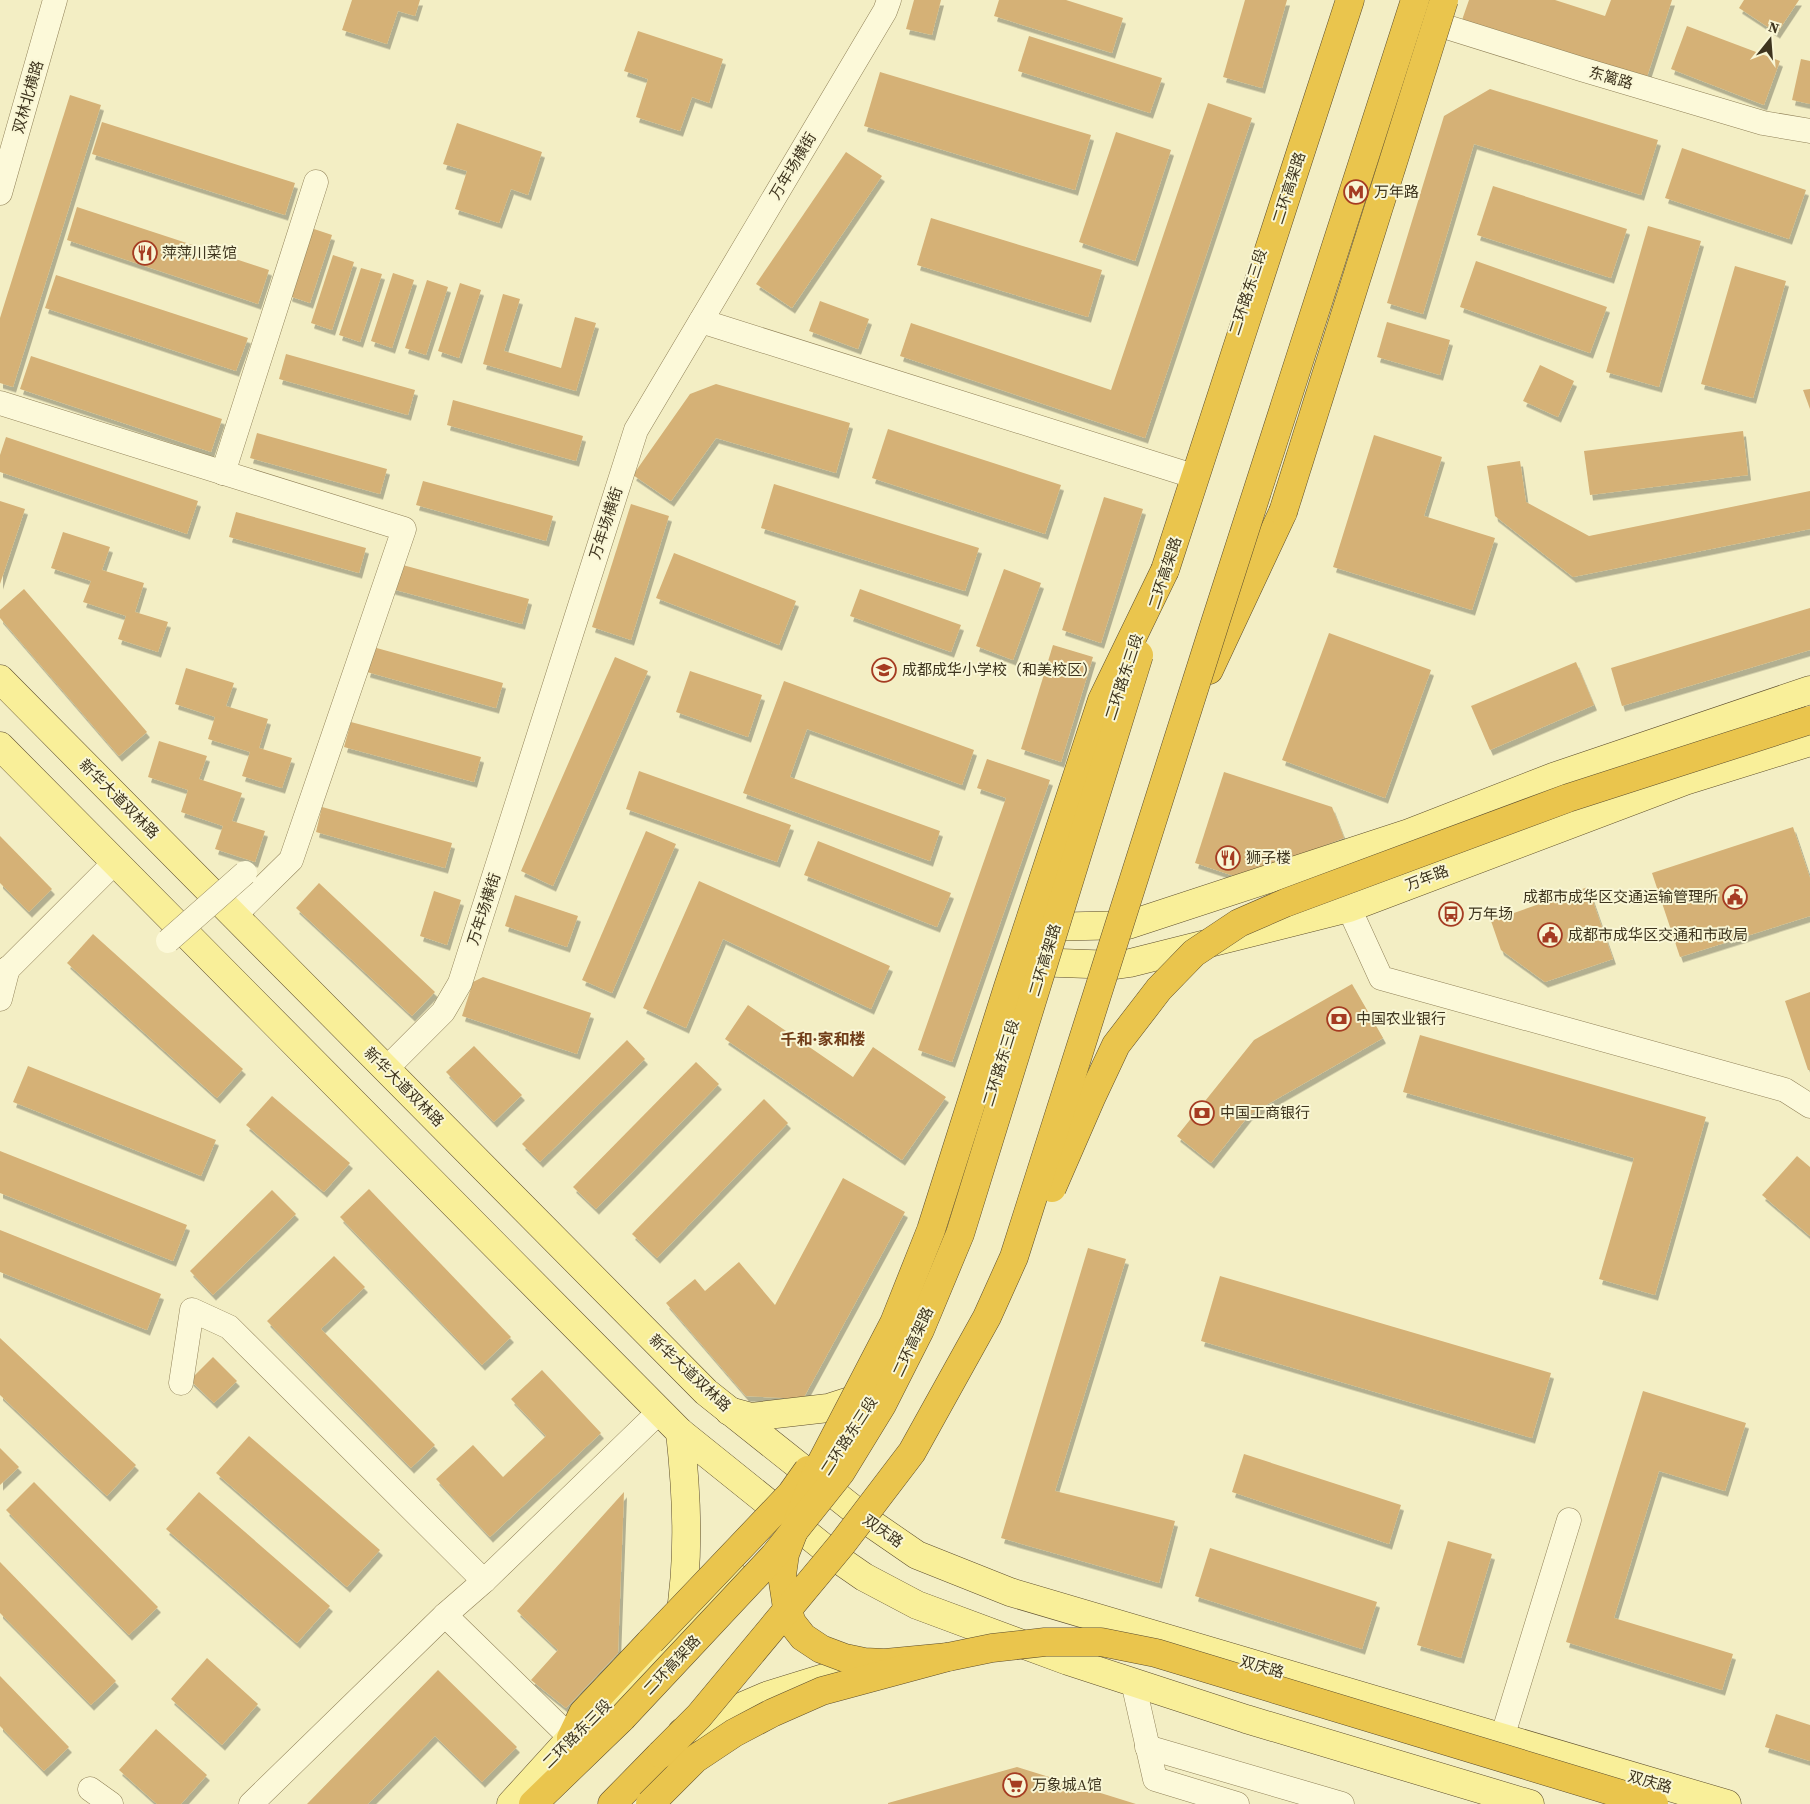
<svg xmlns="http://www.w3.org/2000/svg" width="1810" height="1804" font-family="'Source Serif 4','Noto Sans SC',serif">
<defs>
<filter id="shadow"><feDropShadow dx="3" dy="5.5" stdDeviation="0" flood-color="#0004"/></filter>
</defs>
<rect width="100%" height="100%" fill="#f3eec4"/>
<!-- building -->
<g fill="#d5b176" filter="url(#shadow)">
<path d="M352,0H420L415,16L398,11L387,44L342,30Z"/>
<path d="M914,0H941L932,35L906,29Z"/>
<path d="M999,0H1066L1123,18L1112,53L994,16Z"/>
<path d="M1245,0H1287L1262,88L1223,77Z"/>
<path d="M1469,0H1555L1605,16L1611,0H1672L1646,80L1462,20Z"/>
<path d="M1744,0H1799L1777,33L1739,8Z"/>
<path d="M1687,26L1780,61L1764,105L1671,69Z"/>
<path d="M638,31L723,59L709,103L692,97L680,131L636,117L648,79L624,71Z"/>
<path d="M1029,36L1162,78L1150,113L1018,71Z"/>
<path d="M1801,59L1810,61V104L1792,100Z"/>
<path d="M880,72L1091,135L1075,190L864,126Z"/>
<path d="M1490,89L1658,140L1641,195L1474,144L1423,314L1387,303L1444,116Z"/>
<path d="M70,95L101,105L13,387L0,383V318Z"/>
<path d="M1208,103L1252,118L1145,438L900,356L911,323L1111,390Z"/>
<path d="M102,122L295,183L285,215L92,154Z"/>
<path d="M457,123L542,152L528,195L511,189L499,223L455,209L467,171L443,164Z"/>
<path d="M1116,132L1171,150L1135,261L1079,242Z"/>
<path d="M1682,148L1806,190L1789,239L1665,198Z"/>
<path d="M846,152L882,176L792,308L756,284Z"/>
<path d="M1493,186L1627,229L1611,278L1477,235Z"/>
<path d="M77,207L269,270L258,304L67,240Z"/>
<path d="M931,218L1102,270L1088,317L917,265Z"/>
<path d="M1648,226L1701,241L1659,387L1606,372Z"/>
<path d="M311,228L332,235L310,303L289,296Z"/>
<path d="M333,255L354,262L332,330L311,323Z"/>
<path d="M1476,261L1607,307L1590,353L1460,307Z"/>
<path d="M1735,266L1786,281L1753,398L1701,384Z"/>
<path d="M361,268L382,274L360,342L339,335Z"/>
<path d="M393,273L414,280L392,348L371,341Z"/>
<path d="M56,275L248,338L236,371L45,308Z"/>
<path d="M427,280L448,287L426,355L405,348Z"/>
<path d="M460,283L481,290L459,358L438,351Z"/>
<path d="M503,294L520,299L504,351L561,368L575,317L596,323L576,391L483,364Z"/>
<path d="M820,301L869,319L858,349L809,331Z"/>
<path d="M1387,322L1450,340L1440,375L1377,357Z"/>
<path d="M286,354L415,390L408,415L279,379Z"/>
<path d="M31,356L222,419L211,452L20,389Z"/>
<path d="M1540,365L1574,381L1558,417L1523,401Z"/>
<path d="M716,384L850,423L836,473L716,438L671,501L633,475L690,394Z"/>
<path d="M1810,389V409L1803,390Z"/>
<path d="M453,400L583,436L576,461L447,425Z"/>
<path d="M888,429L1061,485L1045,534L872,478Z"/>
<path d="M1743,431L1748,475L1590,495L1584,451Z"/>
<path d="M257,433L387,469L380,494L250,458Z"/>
<path d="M1374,435L1442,457L1424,516L1495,538L1472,610L1333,567Z"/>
<path d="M6,437L198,501L187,534L0,472V455Z"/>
<path d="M1520,461L1526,502L1589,536L1810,491V529L1573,577L1495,516L1487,466Z"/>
<path d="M423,481L553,516L546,541L416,505Z"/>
<path d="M774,484L979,548L965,591L761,528Z"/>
<path d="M1104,497L1143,509L1101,643L1062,630Z"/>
<path d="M0,501L25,509L0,584Z"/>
<path d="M631,504L669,516L631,640L592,627Z"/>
<path d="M236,512L366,548L359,573L229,537Z"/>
<path d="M63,532L110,547L102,570L144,583L135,612L168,622L158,652L118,639L126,616L83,602L91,581L51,568Z"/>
<path d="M674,553L796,601L779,645L656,598Z"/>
<path d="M399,564L529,599L522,624L392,589Z"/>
<path d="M1004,569L1041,583L1013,660L976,646Z"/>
<path d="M24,589L147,732L119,756L0,618V610Z"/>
<path d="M860,589L961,625L951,652L850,616Z"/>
<path d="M1810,608V650L1622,706L1611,668Z"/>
<path d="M1329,633L1431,670L1385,798L1282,760Z"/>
<path d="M1053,645L1093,657L1061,762L1021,749Z"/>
<path d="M373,647L503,683L496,708L367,672Z"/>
<path d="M615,657L648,671L553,886L521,871Z"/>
<path d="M1576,662L1594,705L1490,750L1471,706Z"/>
<path d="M186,668L234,683L226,706L268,719L259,748L292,758L282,788L242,776L250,752L208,739L215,717L175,704Z"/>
<path d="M690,671L762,695L748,737L676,712Z"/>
<path d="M784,681L974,750L962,785L807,729L790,777L940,831L930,861L743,793Z"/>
<path d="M351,722L481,757L474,782L344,747Z"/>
<path d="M159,741L207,756L199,779L242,793L232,821L265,831L255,862L215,849L223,826L181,812L188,790L148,777Z"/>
<path d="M987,759L1050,780L952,1062L918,1050L1006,798L977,788Z"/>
<path d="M639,771L791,825L777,862L626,809Z"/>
<path d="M1224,772L1332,807L1344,838L1240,878L1195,863Z"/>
<path d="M322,807L452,843L445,868L316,832Z"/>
<path d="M1793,827L1810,878V916L1680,957L1652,873Z"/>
<path d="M646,831L676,844L612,993L582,980Z"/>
<path d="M0,836L52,889L29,912L0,883Z"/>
<path d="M818,841L951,893L937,927L804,875Z"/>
<path d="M699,881L890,966L871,1009L723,939L686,1028L643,1008Z"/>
<path d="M319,883L435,992L412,1016L296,908Z"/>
<path d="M1588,887L1613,959L1545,982L1501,950L1491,921Z"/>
<path d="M434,891L461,900L447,945L420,936Z"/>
<path d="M515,895L578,916L567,947L505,926Z"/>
<path d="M93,934L243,1069L217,1098L67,963Z"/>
<path d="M483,977L591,1013L577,1054L462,1016L473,982Z"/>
<path d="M1352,984L1383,1038L1249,1115L1211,1163L1177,1136L1254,1040Z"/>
<path d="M1810,992V1070H1808L1785,1001Z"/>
<path d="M748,1005L853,1077L873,1047L946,1097L902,1160L725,1039Z"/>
<path d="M1420,1035L1706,1117L1655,1295L1599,1279L1634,1158L1403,1092Z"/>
<path d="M627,1040L645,1059L540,1162L522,1144Z"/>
<path d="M474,1046L522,1095L494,1122L446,1072Z"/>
<path d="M696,1062L719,1084L596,1209L573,1187Z"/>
<path d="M28,1066L216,1140L201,1176L13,1102Z"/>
<path d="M272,1096L350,1163L324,1192L246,1125Z"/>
<path d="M764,1099L788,1123L657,1258L632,1234Z"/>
<path d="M0,1151L187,1225L173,1261L0,1193Z"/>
<path d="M1797,1156L1810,1167V1236L1762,1195Z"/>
<path d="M843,1178L905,1212L803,1399L746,1396L666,1303L695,1279L705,1291L739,1262L775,1305Z"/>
<path d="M369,1189L511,1337L482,1365L340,1217Z"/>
<path d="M272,1190L296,1214L213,1295L190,1271Z"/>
<path d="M0,1230L161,1294L147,1330L0,1272Z"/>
<path d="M1088,1248L1126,1259L1055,1491L1175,1521L1159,1583L1001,1538Z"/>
<path d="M334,1256L365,1287L321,1329L435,1445L411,1468L267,1321Z"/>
<path d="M1220,1276L1551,1373L1532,1438L1201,1341Z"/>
<path d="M0,1338L136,1465L107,1496L0,1395Z"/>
<path d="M213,1357L237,1381L214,1403L190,1380Z"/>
<path d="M542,1370L601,1433L490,1537L436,1479L473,1445L503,1477L546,1436L511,1399Z"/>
<path d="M1643,1391L1746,1423L1725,1491L1659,1471L1614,1618L1733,1654L1722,1690L1566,1642Z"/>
<path d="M249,1436L380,1550L347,1587L216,1473Z"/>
<path d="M0,1448L19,1467L0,1485Z"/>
<path d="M1244,1454L1401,1505L1389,1544L1232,1492Z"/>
<path d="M34,1482L158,1607L129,1635L6,1510Z"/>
<path d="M199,1492L330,1606L297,1643L166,1529Z"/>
<path d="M624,1492L618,1653L566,1708L531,1680L558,1650L517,1611Z"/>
<path d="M1448,1541L1492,1554L1461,1658L1417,1645Z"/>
<path d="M1210,1548L1377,1602L1362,1649L1195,1596Z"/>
<path d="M0,1562L116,1681L91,1705L0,1613Z"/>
<path d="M207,1658L258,1704L222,1745L171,1699Z"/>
<path d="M438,1670L517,1747L482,1782L435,1736L368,1804H307Z"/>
<path d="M0,1676L69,1747L44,1771L0,1726Z"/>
<path d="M1776,1714L1810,1725V1761L1765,1747Z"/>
<path d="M156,1729L207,1775L181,1804H157L119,1770Z"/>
<path d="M1017,1767L1136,1804H888V1803Z"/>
</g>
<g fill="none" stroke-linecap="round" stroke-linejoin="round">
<!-- minor casing -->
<g stroke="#908158" stroke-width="25">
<g id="minor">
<path d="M1418,18L1581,69L1763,123L1810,131"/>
<path d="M0,193L55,0"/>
<path d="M701,321L1190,475"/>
<path d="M0,403L404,529L291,860L234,916"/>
<path d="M223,473L316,182"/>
<path d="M1349,908L1381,978L1785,1090L1810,1106"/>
<path d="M0,977L115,862"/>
<path d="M0,999L8,968"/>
<path d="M386,1069L443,1012L460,983L636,430L885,11L889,0"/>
<path d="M181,1383L192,1310L229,1327L484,1581"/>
<path d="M445,1615L571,1738"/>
<path d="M1133,1682L1155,1779L1237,1804"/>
<path d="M1502,1738L1569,1520"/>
<path d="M1147,1747L1342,1804"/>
<path d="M90,1789L111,1804"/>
<path d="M251,1804L445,1615L484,1581L660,1411"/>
</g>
</g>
<!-- major casing -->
<g stroke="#5d4d2d" stroke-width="29">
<g id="major">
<path d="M0,679L706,1392L872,1524L917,1555L1010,1592L1727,1804"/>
<path d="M0,746L680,1432L838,1559L864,1577L917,1605L1068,1661L1246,1719L1530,1804"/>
<path d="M1043,927L1128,925L1409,833L1553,777L1810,690"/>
<path d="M1032,962L1116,965L1130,963L1349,908L1685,781L1810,742"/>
<path d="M729,1411L751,1417L828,1408L862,1397L868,1391"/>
<path d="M679,1623C690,1559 687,1496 680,1432"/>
<path d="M618,1693L736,1578"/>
<path d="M682,1732L766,1696L843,1672"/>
<path d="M511,1804L571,1738L589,1721"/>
</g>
</g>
<!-- highway casing -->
<g stroke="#5d4d2d" stroke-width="29">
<g id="highway">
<path d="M1165,570L1350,0"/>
<path d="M1209,670L1283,512"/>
<path d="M571,1738L583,1713L651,1641"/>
<path d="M533,1804L622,1718"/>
<path d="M612,1804L661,1754"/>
</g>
</g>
<!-- minor -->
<use href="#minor" stroke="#fcf9d9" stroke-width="24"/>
<!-- major -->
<use href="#major" stroke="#f9ef99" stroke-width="28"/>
<!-- highway -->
<use href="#highway" stroke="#eac54d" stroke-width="28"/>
<!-- minor-bridge casing -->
<g stroke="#908158" stroke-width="25" stroke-linecap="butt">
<path id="minor-bridge" d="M168,941L245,873"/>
</g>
<!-- highway-bridge casing -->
<g stroke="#5d4d2d" stroke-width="29" stroke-linecap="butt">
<g id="highway-bridge">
<path d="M1283,512L1444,0"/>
<path d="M1052,1188L1092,1096L1116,1045L1159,989L1194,953L1239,923L1285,903L1568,798L1810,720"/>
<path d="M651,1641L791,1494L808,1470"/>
<path d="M948,1657L885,1663L864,1662L845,1658L821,1649L803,1637L792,1623L787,1608L782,1575L785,1554L818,1469L894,1323L931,1230L1008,987L1102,700L1165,570"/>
<path d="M622,1718L774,1556L841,1472L882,1405L920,1330L960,1234L1139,655"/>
<path d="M661,1754L699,1716L842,1544L912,1452L987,1317L1014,1257L1215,623L1415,0"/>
<path d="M650,1804L695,1759L734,1733L772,1713L822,1691L948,1657L992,1648L1045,1642H1101L1156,1653L1654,1804"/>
</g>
</g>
<!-- minor-bridge -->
<use href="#minor-bridge" stroke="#fcf9d9" stroke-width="24"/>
<!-- highway-bridge -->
<use href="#highway-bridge" stroke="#eac54d" stroke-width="28"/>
</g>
<!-- icons -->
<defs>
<g id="metro-ring" transform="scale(1.25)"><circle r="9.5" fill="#f9f6d5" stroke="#a53c22" stroke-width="1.5"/><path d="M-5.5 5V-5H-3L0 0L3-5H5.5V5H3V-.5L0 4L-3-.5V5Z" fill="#a53c22"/></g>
<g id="restaurant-ring" transform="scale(1.25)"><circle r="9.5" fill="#f9f6d5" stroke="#a53c22" stroke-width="1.5"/><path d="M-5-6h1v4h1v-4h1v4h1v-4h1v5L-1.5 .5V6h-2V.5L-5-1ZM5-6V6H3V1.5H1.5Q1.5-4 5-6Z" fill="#a53c22"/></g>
<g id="school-ring" transform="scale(1.25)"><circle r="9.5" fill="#f9f6d5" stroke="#a53c22" stroke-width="1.5"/><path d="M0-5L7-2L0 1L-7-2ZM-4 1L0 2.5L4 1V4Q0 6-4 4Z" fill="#a53c22"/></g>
<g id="civic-ring" transform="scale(1.25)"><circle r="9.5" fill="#f9f6d5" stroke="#a53c22" stroke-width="1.5"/><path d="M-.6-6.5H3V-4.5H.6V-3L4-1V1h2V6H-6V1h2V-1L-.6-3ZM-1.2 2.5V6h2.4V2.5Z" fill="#a53c22"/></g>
<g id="bus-ring" transform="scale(1.25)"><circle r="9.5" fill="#f9f6d5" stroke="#a53c22" stroke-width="1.5"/><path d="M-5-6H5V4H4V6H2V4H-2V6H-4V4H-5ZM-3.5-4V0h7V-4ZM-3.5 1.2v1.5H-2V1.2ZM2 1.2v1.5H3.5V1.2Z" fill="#a53c22"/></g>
<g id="bank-ring" transform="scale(1.25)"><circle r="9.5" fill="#f9f6d5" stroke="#a53c22" stroke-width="1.5"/><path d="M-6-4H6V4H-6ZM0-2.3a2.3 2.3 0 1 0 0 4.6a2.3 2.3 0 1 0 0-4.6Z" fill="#a53c22"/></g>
<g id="supermarket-ring" transform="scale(1.25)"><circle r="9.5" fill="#f9f6d5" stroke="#a53c22" stroke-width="1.5"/><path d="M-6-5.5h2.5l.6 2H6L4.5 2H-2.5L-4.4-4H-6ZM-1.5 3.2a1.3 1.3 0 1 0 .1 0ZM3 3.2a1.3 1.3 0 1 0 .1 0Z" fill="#a53c22"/></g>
</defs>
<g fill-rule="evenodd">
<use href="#metro-ring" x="1356" y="192"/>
<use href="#restaurant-ring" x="145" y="253"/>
<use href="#school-ring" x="884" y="670"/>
<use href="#restaurant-ring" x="1228" y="858"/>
<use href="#civic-ring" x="1735" y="897"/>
<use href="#bus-ring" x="1451" y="914"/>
<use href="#civic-ring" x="1550" y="935"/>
<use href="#bank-ring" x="1339" y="1019"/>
<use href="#bank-ring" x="1202" y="1113"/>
<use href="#supermarket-ring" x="1015" y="1785"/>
</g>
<g text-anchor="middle" stroke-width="4" stroke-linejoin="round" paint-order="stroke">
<!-- street labels -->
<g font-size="15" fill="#3e341e" stroke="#f9f6d5">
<text transform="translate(1611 78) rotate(16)" y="5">东篱路</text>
<text transform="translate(28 97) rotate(-74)" y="5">双林北横路</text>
<text transform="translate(793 166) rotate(-59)" y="5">万年场横街</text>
<text transform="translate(1289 188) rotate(-72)" y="5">二环高架路</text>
<text transform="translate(1248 292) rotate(-72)" y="5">二环路东三段</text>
<text transform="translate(606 523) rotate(-72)" y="5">万年场横街</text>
<text transform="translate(1165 573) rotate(-72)" y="5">二环高架路</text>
<text transform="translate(1124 677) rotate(-72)" y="5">二环路东三段</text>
<text transform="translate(119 799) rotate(45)" y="5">新华大道双林路</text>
<text transform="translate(1427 878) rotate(-21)" y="5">万年路</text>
<text transform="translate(484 909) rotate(-72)" y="5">万年场横街</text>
<text transform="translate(1045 960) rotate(-73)" y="5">二环高架路</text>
<text transform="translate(1001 1063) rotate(-73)" y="5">二环路东三段</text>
<text transform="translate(404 1087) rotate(45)" y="5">新华大道双林路</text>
<text transform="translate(913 1342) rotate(-65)" y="5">二环高架路</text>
<text transform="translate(690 1373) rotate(43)" y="5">新华大道双林路</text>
<text transform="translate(849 1436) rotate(-57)" y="5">二环路东三段</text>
<text transform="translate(883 1531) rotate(35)" y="5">双庆路</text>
<text transform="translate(672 1665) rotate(-47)" y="5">二环高架路</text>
<text transform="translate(1262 1667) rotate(16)" y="5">双庆路</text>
<text transform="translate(577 1734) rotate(-45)" y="5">二环路东三段</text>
<text transform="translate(1650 1782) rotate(16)" y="5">双庆路</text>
</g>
<!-- poi labels -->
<g font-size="15" fill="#3e341e" stroke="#f9f6d5" text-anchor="start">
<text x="1374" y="197">万年路</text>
<text x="162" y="258">萍萍川菜馆</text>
<text x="902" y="675">成都成华小学校（和美校区）</text>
<text x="1246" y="863">狮子楼</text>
<text x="1718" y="902" text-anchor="end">成都市成华区交通运输管理所</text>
<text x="1468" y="919">万年场</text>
<text x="1568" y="940">成都市成华区交通和市政局</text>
<text x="1356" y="1024">中国农业银行</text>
<text x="1220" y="1118">中国工商银行</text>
<text x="1032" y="1790">万象城A馆</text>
</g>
<!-- neighbourhood labels -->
<g font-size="16" font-weight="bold" fill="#703c18" stroke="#f9f6d5">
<text x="823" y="1045">千和·家和楼</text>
</g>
</g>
<!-- north arrow -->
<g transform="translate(1770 40) rotate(17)" stroke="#f9f6d5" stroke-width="4" paint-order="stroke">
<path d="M0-4L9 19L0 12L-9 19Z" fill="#3e341e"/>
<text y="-8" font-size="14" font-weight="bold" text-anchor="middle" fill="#3e341e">N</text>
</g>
</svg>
